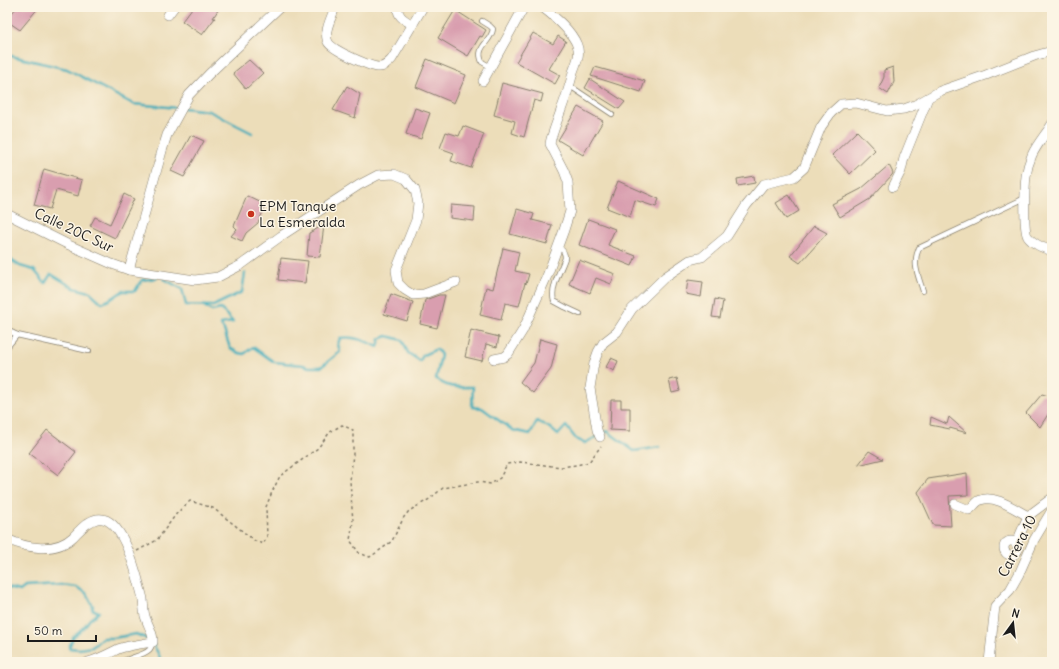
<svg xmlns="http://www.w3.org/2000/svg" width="1059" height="669" font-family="Delius,sans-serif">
<rect width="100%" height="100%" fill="#fcf5e5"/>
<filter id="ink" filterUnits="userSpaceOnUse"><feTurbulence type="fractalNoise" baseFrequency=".025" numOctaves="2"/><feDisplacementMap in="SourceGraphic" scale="8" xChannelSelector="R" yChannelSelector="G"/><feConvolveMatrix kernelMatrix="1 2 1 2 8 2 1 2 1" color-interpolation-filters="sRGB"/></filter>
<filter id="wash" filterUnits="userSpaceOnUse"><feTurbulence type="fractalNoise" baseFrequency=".012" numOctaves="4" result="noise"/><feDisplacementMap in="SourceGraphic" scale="16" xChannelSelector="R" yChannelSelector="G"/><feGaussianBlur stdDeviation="0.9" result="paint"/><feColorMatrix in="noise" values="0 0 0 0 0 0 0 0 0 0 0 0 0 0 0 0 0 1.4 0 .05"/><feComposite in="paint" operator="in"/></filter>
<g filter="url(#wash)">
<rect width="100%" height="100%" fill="#ecddb9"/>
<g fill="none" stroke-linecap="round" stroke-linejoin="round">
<!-- stream -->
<g stroke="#3dacba" stroke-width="2.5">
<path d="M7,55L67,69L133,104L179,108"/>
<path d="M184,108L209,111L252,133"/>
<path d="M7,256L8,258L20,266L34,270L45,283L51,274L74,288L90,292L102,303L111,299L123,291H135L142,280L157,278"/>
<path d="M164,279L182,289L186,305L213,306L242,292L245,273"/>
<path d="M204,306L212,311L221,309L233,322L220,324L224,330L230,348L239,353L244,354L253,347L274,362L303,365L309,367H321L340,352L338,344L340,338C354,336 366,341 378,347L380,339L387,336L402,340L408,353L420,361L423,355L437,349L441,355L436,379C450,389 457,387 473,387L472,407L482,408L512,430L530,434L537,421L550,428L558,435L566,426L576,439L585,443L607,431L634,451L660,447"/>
<path d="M7,588L20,591L25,587L61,585L76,587L86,593L93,606L92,609L99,612L90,619L84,627L73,637L69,648L79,649L92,647L102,638H113L136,634L150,640"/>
<path d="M153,644L159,655L161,662"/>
<path d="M185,662H192"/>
</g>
</g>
<g id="blocks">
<!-- building -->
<g fill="#d99eaf">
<path d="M17,7H39L20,30L7,21V19Z"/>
<path d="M193,7H220L213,18H215L202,35L182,21Z"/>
<path d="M455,10L486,30L482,37L480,36L468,56L438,38Z"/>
<path d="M533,33L553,44L558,36L566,41L549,69L560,75L555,84L516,62Z"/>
<path d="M427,59L466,75L454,103L416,87Z"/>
<path d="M249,60L263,73L246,89L233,73Z"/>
<path d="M595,67L645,81L641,92L591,76Z"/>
<path d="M893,67L894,82L888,94L879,88L884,77V70Z"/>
<path d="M590,79L625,102L619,109L585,88Z"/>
<path d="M502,83L543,94L541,102L534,100L524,137L512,133L515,121L494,115Z"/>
<path d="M347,86L360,94L355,118L333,110Z"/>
<path d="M578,107L603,121L583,155L558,140Z"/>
<path d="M415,108L430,113L421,139L406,134Z"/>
<path d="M463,126L484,134L471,168L451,161L454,153L440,148L446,132L459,136Z"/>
<path d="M857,131L875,150L850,174L832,155Z"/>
<path d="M191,135L204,141L184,177L171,171Z"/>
<path d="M889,165L893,173L892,175L870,199L840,217L832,204L861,189Z"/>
<path d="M44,169L82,180L78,196L56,190L50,209L34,205Z"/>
<path d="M754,176L755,183L738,186L737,179Z"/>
<path d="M618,181L659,199L656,207L635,200L630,217L607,208Z"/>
<path d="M124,194L134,199L115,238L90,226L95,217L110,224Z"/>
<path d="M789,195L799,211L786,219L776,203Z"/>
<path d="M247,196L266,205L258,223L246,233L242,241L231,236L237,229L234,226Z"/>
<path d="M451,205L475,207L474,221L450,218Z"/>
<path d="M517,209L534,214L532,220L552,225L547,244L510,234Z"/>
<path d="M588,219L615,229L608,245L636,256L632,266L579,245Z"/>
<path d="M324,225L320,257L307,256L309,233Z"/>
<path d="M814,226L827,233L800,263L790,256Z"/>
<path d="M503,248L519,252L515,271L529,274L526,284L525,283L519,306L505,303L501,320L480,315L486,287L493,289Z"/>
<path d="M281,258L308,261L305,283L278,280Z"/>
<path d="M579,260L615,274L611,284L596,278L590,293L569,284Z"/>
<path d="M688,280L703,282L701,297L686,294Z"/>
<path d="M391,294L413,302L407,321L384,314Z"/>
<path d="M439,295H445L437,328L420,324L425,300Z"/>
<path d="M715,299L723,301L720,318L712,317Z"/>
<path d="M471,330L499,337L497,347L486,344L482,361L465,357Z"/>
<path d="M540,339L557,344L551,369L533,393L520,382L534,363Z"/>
<path d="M611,358L618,361L614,371L606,367Z"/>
<path d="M677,378L680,391L672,393L669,380Z"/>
<path d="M1042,394L1052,397V408L1040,427L1026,413Z"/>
<path d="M611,400H621V408H630V431L610,430Z"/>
<path d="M931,417L947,424L949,417L967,433L950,428V429L930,425Z"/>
<path d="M47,430L76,452L58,475L29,453Z"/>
<path d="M869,451L883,459L858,465Z"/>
<path d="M967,473L968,495L949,496L951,526L933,525L918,492L928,479Z"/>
</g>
</g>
</g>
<g filter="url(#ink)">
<use href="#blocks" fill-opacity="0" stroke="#847c6a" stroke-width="1"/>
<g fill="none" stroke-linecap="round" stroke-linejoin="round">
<!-- lane casing -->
<g stroke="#847c6a" stroke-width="6">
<g id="lane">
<path d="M482,21L490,26L493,29C491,43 475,46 482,62L491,67"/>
<path d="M570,86L612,114"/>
<path d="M557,247C563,249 565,252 565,258C561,270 550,288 554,301L565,307L580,314"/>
<path d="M923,291C918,275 912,264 919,248L1025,198"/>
<path d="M7,330L17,335L89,351"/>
<path d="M7,347L17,335"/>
<path d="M122,662C129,658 144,655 149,650C151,648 152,645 153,642"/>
</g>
</g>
<!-- street casing -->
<g stroke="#847c6a" stroke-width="10">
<g id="street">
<path d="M335,7C332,17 323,32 328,42C332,50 372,68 380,67C385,67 389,62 392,59L423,7"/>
<path d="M398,7C397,17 405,20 413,25"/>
<path d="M168,15L174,7"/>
<path d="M483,81L524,7"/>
<path d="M1052,124C1046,134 1037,144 1032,155C1029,162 1027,169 1026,176C1025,185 1023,232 1028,237C1034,245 1044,248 1052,251"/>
<path d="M893,187L901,171L904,158L928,98"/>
<path d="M7,214L69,245L112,264L129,270L195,280L218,277L241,265L281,236L359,185L378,175L394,174L406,179L415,190L418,203L416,220L396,270L398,283L405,290L413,295L424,294L456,282"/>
<path d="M129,270L162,151L167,135L189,95L209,74L280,7"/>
<path d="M494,359L504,357L508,354L523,330L547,276L564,230L570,211L568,182L564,171L550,144L551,139C558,116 568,95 573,72C576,63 581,55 577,45C571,30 555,17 542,7"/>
<path d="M600,437L597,430L590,388L594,363L598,352L603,343L617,332L632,309L665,277L690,260L702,257L727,236L746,206L764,184L794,177L804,168L821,127L831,113L841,104L856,103L887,111L904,109L915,105L940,91L986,75L1034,56L1052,51"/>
<path d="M955,504L969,510C974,507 976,501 981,500C994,494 1016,510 1028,516"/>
<path d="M7,539C26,548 55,554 73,537C79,531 87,521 97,519C123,514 137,576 142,595C144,601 143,609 145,616C147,624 154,633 153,642C141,644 129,645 118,649C108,654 99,659 88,662"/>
<circle cx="1011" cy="548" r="7"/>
<path d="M1016,544L1028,516L1052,498"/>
<path d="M989,662L995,606L1010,590L1019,574L1034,540L1052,510"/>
</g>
</g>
<!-- path -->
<path stroke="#847c6a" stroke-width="1.5" stroke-dasharray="3 3" stroke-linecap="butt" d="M137,551L157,540L177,513L190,501L213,508L255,541L263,544L267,538L266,507L272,492L280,476L318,448L330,432L342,425L353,430V454L350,481L353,522L350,540L359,553L370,557L383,548L392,541L404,517L409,511L428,500L443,488L478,482L491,484L500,478L507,464L520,462L561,467L576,465L589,462L601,446"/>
<!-- lane -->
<use href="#lane" stroke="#fff" stroke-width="4.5"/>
<!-- street -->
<use href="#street" stroke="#fff" stroke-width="9"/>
</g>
</g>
<!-- markers -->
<circle fill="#c8321e" stroke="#fcf5e5" stroke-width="1.5" cx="251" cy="214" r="4"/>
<g text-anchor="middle" stroke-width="3" stroke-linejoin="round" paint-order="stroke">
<!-- poi labels -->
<g font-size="14" fill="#1c1c1c" stroke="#fcf5e5" text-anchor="start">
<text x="259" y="211">EPM Tanque<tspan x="259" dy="16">La Esmeralda</tspan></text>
</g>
<!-- street labels -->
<g font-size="14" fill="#1c1c1c" stroke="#fcf5e5">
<text transform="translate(74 230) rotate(25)" y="5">Calle 20C Sur</text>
<text transform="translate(1017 546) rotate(-63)" y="5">Carrera 10</text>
</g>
</g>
<!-- margin -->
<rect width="1059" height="669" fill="none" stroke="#fcf5e5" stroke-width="24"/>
<!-- north arrow -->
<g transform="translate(1013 623) rotate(15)" stroke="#fcf5e5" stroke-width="3" paint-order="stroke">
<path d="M0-3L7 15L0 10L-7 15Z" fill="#1c1c1c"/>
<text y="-6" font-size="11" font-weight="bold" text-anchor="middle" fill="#1c1c1c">N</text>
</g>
<!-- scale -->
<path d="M28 635v6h68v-6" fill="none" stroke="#1c1c1c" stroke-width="2"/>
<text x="34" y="635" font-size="12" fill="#1c1c1c" stroke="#fcf5e5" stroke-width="3" paint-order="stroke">50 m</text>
</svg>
